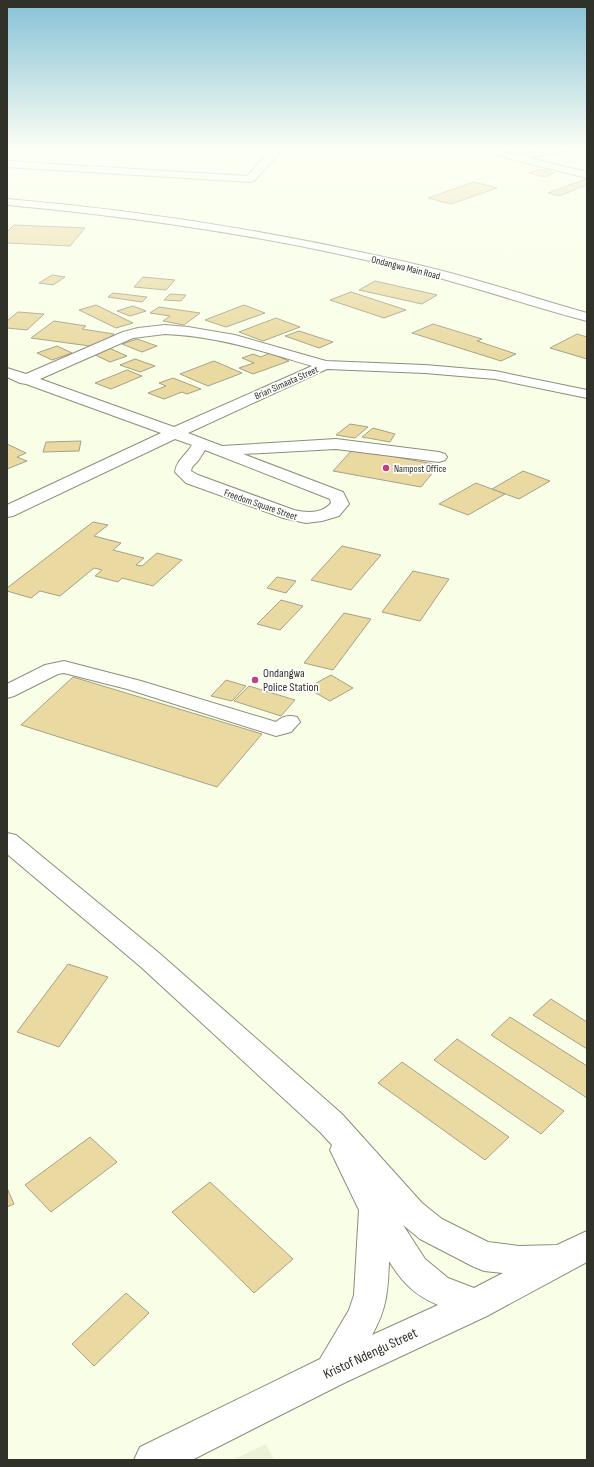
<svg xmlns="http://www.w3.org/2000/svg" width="594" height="1467" font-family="'Sofia Sans Condensed',sans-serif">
<rect width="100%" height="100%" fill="#f9ffe7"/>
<!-- built -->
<path fill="#ebf3d4" d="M266,1444L274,1460H232Z"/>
<!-- building -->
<g fill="#eadaa2" stroke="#a6a089">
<path d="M539,169L554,173L545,177L529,173Z"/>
<path d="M586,179L587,185L559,196L548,193Z"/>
<path d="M474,182L497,188L451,204L428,198Z"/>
<path d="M14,225L85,228L70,246L7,243V232Z"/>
<path d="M52,275L65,277L53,285L39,283Z"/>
<path d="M143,277L175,280L166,290L134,287Z"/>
<path d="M375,281L437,295L422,304L359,290Z"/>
<path d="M351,292L406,310L384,318L330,300Z"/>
<path d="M113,293L147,297L142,302L108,297Z"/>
<path d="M170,294L186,295L181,301L164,300Z"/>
<path d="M96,305L133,323L116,328L79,310Z"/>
<path d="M244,305L265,313L226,327L205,320Z"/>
<path d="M133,306L146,311L130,316L117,311Z"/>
<path d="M159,307L200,313L184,325L163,321L170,316L150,313Z"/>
<path d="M18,312L44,314L27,330L7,328V321Z"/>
<path d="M276,318L300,327L263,341L239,332Z"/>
<path d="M54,321L86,326L82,329L114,334L97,347L31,338Z"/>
<path d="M433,324L482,339L477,341L516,354L501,361L412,333Z"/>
<path d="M299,331L333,342L319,348L285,336Z"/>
<path d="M577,334L587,337V359L550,348Z"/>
<path d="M137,339L157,346L142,352L122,344Z"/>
<path d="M57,346L72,353L52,360L37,353Z"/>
<path d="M109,348L127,356L110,362L93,354Z"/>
<path d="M270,353L289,361L253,374L239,368L254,363L242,358L253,354L261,357Z"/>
<path d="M135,359L155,366L140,372L120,365Z"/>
<path d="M214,361L242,373L208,386L180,374Z"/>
<path d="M127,370L142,376L111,389L95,383Z"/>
<path d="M173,378L201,389L187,394L182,392L164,399L148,393L166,386L159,383Z"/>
<path d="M350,424L368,427L355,438L336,435Z"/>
<path d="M373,428L395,434L390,442L362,437Z"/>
<path d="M81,441L79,451L43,452L46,442Z"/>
<path d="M7,444L26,453L17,457L27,461L7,469Z"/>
<path d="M353,449L439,465L421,487L333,471Z"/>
<path d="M523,471L550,481L519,499L492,489Z"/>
<path d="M476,483L505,494L468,515L439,504Z"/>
<path d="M93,522L108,525L94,536L121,543L113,550L144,558L136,565L142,566L157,553L182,560L153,586L122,578L118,582L95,576L102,570L94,568L60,596L40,591L31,598L7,591V588Z"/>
<path d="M342,546L381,555L351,590L311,580Z"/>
<path d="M413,571L449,579L420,621L382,612Z"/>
<path d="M277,577L296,581L286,593L267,588Z"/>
<path d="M281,600L303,606L280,630L257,624Z"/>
<path d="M344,613L371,619L333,670L304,663Z"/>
<path d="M331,675L353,688L330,701L307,688Z"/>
<path d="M73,677L262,734L217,787L21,725Z"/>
<path d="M226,680L246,686L232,701L211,696Z"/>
<path d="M249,686L295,700L281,716L234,701Z"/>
<path d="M68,964L108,977L59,1047L17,1032Z"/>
<path d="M551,999L587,1022V1049L533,1015Z"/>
<path d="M510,1017L587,1066V1098L491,1035Z"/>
<path d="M457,1039L564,1111L541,1134L434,1060Z"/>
<path d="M402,1062L509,1137L485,1160L378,1083Z"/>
<path d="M90,1137L117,1162L51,1212L25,1185Z"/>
<path d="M210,1182L293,1259L254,1293L172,1212Z"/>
<path d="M7,1188L14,1204L7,1207Z"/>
<path d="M126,1293L149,1313L94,1366L72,1344Z"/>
</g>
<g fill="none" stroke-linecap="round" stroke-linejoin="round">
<!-- minor casing -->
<g stroke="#8a8f7a" stroke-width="2">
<g id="minor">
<path d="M273,148H284L254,181L250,182L7,167V161L247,176Z"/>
<path d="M486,148H500L517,155L547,148H568L563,151L529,158L587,172V178L510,159L488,150Z"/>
<path d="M165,325L188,327L235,335L326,361L425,365L495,371L587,390V398L495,379L425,373L327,369L188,433L222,446L336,439L439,452L445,454L447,457L445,460L439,462L336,449L243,454L343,492L349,504L339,516L322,521L306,523L283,518L186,483L175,472C176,461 186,455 192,445L175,439L13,516L7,517V505L161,433L26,384L20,383L7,377V368L26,374L123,332L138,328ZM165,334C216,336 263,351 312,366L174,427L40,379L133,338ZM205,450L330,499L331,503C322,514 307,513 294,510L198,475L191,471L192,467L198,461Z"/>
<path d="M64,661L141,681L276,722C283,716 288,715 297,717L300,722L291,732L276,736L127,689L64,673L58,674L14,696L7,698V684L45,665Z"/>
<path d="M7,833L16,835L159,953L342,1114L422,1203L442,1219L488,1242L519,1246L557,1245L587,1231V1262L487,1316L344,1383L192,1460H134L140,1447L320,1359L349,1310L354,1295L359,1210L330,1150L332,1145L320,1132L141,967L7,854ZM403,1225L420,1239L472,1266L484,1271L503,1273L474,1288L448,1278L425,1259ZM389,1261C402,1282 414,1295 438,1305L372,1335C387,1309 388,1290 389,1261Z"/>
</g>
</g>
<!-- major casing -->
<g stroke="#8a8f7a" stroke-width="2">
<path id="major" d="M7,199C149,211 289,234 427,267C481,280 534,298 587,313V321C532,307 479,288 424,274C287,239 148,218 7,205Z"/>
</g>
<!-- minor -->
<use href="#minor" fill="#fff" fill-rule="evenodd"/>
<!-- major -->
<use href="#major" fill="#fff" fill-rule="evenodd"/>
</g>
<!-- sky -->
<linearGradient id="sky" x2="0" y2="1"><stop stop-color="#86c1d6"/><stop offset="0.42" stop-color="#fcfff4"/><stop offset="1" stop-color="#fcfff4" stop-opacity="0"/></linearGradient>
<rect width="594" height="354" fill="url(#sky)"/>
<!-- markers -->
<g fill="#c33e81" stroke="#fff" stroke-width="1.5">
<circle cx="386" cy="468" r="4"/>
<circle cx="255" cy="680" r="4"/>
</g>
<g text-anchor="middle" stroke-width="3.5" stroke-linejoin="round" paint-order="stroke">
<!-- far-street labels -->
<g font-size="10" fill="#303229" stroke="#fff">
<text transform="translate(406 267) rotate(14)" y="4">Ondangwa Main Road</text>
<text transform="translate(286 382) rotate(-24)" y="4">Brian Simaata Street</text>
<text transform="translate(261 504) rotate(19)" y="4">Freedom Square Street</text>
</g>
<!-- far-poi labels -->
<g font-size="10" fill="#303229" stroke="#fff" text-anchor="start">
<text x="394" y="472">Nampost Office</text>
</g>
<!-- poi labels -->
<g font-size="12" fill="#303229" stroke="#fff" text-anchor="start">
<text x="263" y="677">Ondangwa<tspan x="263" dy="14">Police Station</tspan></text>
</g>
<!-- near-street labels -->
<g font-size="14" fill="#303229" stroke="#fff">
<text transform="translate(370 1353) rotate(-25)" y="5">Kristof Ndengu Street</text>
</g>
</g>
<!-- border -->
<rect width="594" height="1467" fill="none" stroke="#303229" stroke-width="16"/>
</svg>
